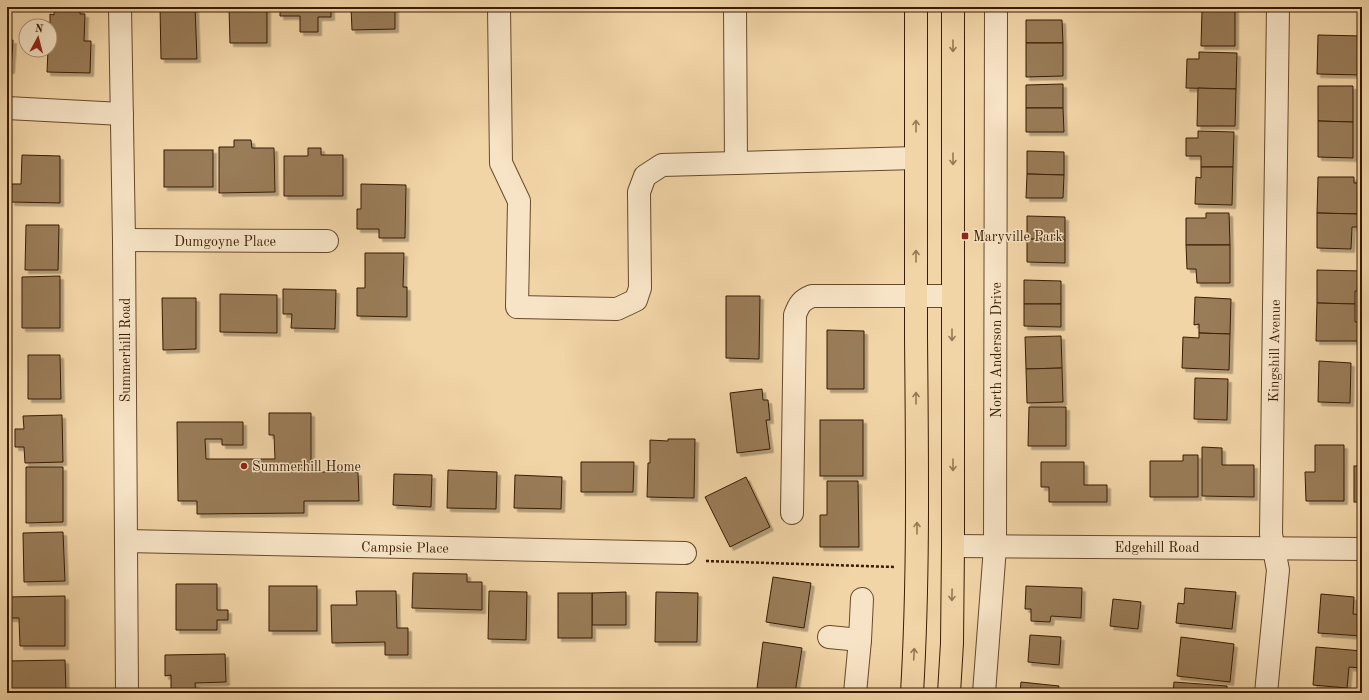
<svg xmlns="http://www.w3.org/2000/svg" width="1369" height="700" font-family="'Old Standard TT',serif">
<defs>
<filter id="shadow"><feDropShadow dx="3.5" dy="3.5" stdDeviation="0" flood-color="#0004"/></filter>
</defs>
<rect width="100%" height="100%" fill="#f2d5a7"/>
<filter id="stains"><feTurbulence type="fractalNoise" baseFrequency=".005" numOctaves="4"/><feColorMatrix values="0 0 0 0 .2 0 0 0 0 .09 0 0 0 0 .02 0 0 0 .5 -.17"/></filter>
<radialGradient id="worn" r=".72"><stop offset=".6" stop-color="#630" stop-opacity="0"/><stop offset="1" stop-color="#630" stop-opacity=".3"/></radialGradient>
<!-- building -->
<g fill="#997c58" stroke="#391b02" filter="url(#shadow)">
<path d="M54,7H80V14H85L84,41H91L90,73L47,72L48,50H50V14L54,15Z"/>
<path d="M160,7H195L197,59H161Z"/>
<path d="M229,7H267V43H230Z"/>
<path d="M280,7H331V17H318V32H300V16H280Z"/>
<path d="M351,7H395V29L352,30Z"/>
<path d="M1202,7H1235V11L1202,10Z"/>
<path d="M1202,10L1235,11V46H1201Z"/>
<path d="M1026,20H1062L1063,43H1026Z"/>
<path d="M7,22H8L7,40H13L11,70H7Z"/>
<path d="M1318,35L1362,36V75L1317,74Z"/>
<path d="M1026,43H1063V76L1026,77Z"/>
<path d="M1199,52L1237,53L1236,89L1186,88L1187,59H1199Z"/>
<path d="M1063,84V108H1026V85Z"/>
<path d="M1318,86H1353V122L1318,121Z"/>
<path d="M1198,88L1236,89L1235,126H1197Z"/>
<path d="M1026,108H1063L1064,132H1026Z"/>
<path d="M1318,121L1353,122V158L1318,157Z"/>
<path d="M1198,131L1234,132L1233,167H1201V156H1186V138H1198Z"/>
<path d="M234,140H251L252,148H274L275,192L219,193V147H234Z"/>
<path d="M308,148H321V155H343V196H284V156H308Z"/>
<rect x="164" y="150" width="49" height="37"/>
<path d="M1027,151L1064,152V175L1027,174Z"/>
<path d="M22,155L60,156V203L11,202L12,184H21Z"/>
<path d="M1201,167H1233L1232,205L1195,204L1196,177L1201,178Z"/>
<path d="M1027,174L1064,175L1063,198H1026Z"/>
<path d="M1318,177H1354V183H1362V203H1360V214L1317,213Z"/>
<path d="M361,184L406,185L405,238H379V229H357V209H361Z"/>
<path d="M1206,213H1229L1230,245H1186V218H1206Z"/>
<path d="M1317,213L1360,214L1359,227H1352L1351,249L1317,248Z"/>
<path d="M1027,216L1065,217V240L1027,239Z"/>
<path d="M26,225H59L58,270H25Z"/>
<path d="M1027,239L1065,240V263L1027,262Z"/>
<path d="M1186,245H1230V283H1197L1196,269H1187Z"/>
<path d="M365,253H404L403,287H407V317L357,316V288H365Z"/>
<path d="M1317,270L1362,271V291H1355V304L1317,303Z"/>
<path d="M60,276V328H22V277Z"/>
<path d="M1024,280L1061,281V304H1024Z"/>
<path d="M283,289L336,290L335,329L291,328L292,314H283Z"/>
<path d="M220,294L277,295V333L220,332Z"/>
<path d="M726,296H760L759,359L726,358Z"/>
<path d="M1195,297L1231,299L1230,334L1199,333V324L1194,325Z"/>
<path d="M162,298H196V349L163,350Z"/>
<path d="M1317,303L1355,304V322H1361V341H1316Z"/>
<path d="M1024,304H1061V327L1024,326Z"/>
<path d="M827,330L864,331V389H827Z"/>
<path d="M1199,333L1230,334L1229,370L1182,368L1183,337L1199,338Z"/>
<path d="M1061,336L1062,368L1026,369L1025,337Z"/>
<path d="M28,355H60L61,399H28Z"/>
<path d="M1319,361L1351,363L1350,403L1318,402Z"/>
<path d="M1062,368L1063,402L1027,403L1026,369Z"/>
<path d="M1195,378L1228,379L1227,420L1194,419Z"/>
<path d="M762,389L763,400H768L770,420H766L770,449L737,453L730,393Z"/>
<path d="M1029,407H1066V446H1028Z"/>
<path d="M269,413H311V472H358L359,501H304V513L197,514V501H178L177,422H243V445H222V439H205L206,459H275L274,435H269Z"/>
<path d="M62,415L63,462L25,463L24,447H15V429H24L23,416Z"/>
<rect x="820" y="420" width="43" height="56"/>
<path d="M668,439H695L694,498L647,497L648,463H650V440L668,441Z"/>
<path d="M1315,445H1344V501H1306L1305,472H1315Z"/>
<path d="M1202,447L1222,448V465H1254V497L1202,496Z"/>
<path d="M1183,455H1198V497H1150V461H1183Z"/>
<path d="M581,462H634L633,492H581Z"/>
<path d="M1041,462H1084V485H1107V502H1049V487H1041Z"/>
<rect x="1354" y="466" width="8" height="36"/>
<path d="M26,467H63V522L26,523Z"/>
<path d="M448,470L497,472L496,509L447,508Z"/>
<path d="M394,474L432,475L431,507L393,505Z"/>
<path d="M515,475L562,477L561,509L514,508Z"/>
<path d="M746,477L770,527L730,547L705,497Z"/>
<path d="M827,481H858L859,547H820V515H827Z"/>
<path d="M63,532L65,581L24,582L23,533Z"/>
<path d="M413,573L467,574V582H482V610L412,608Z"/>
<path d="M773,577L811,583L804,628L766,622Z"/>
<path d="M176,584H217V610H228V620H217V630H176Z"/>
<rect x="269" y="586" width="48" height="45"/>
<path d="M1026,586L1082,588L1081,618L1051,616L1050,622L1031,621V609H1025Z"/>
<path d="M1185,588L1236,592L1232,629L1176,623L1178,603L1184,604Z"/>
<path d="M356,591H396L397,628H408V655H385V642L332,643L331,605H357Z"/>
<path d="M489,591L527,592L526,640L488,639Z"/>
<path d="M626,592V625H592V593Z"/>
<path d="M656,592L698,593L697,642H655Z"/>
<rect x="558" y="593" width="34" height="45"/>
<path d="M1321,594L1354,597L1353,614L1362,615V636L1318,633Z"/>
<path d="M65,596V646H20L19,618H7V597Z"/>
<path d="M1113,599L1141,602L1138,629L1110,626Z"/>
<path d="M1030,635L1061,637L1059,665L1028,662Z"/>
<path d="M1181,637L1234,644L1230,682L1177,676Z"/>
<path d="M763,642L802,648L795,693L757,688Z"/>
<path d="M1316,647L1362,651V668L1349,667L1347,688L1313,685Z"/>
<path d="M225,654L226,682L195,683L196,693H171V675L165,676V655Z"/>
<path d="M65,660L66,693H7V661Z"/>
<path d="M1021,682L1059,686L1058,693H1020Z"/>
<path d="M1174,682L1227,686V693H1173Z"/>
</g>
<g fill="none" stroke-linecap="round" stroke-linejoin="round">
<!-- minor casing -->
<g stroke="#674a2b" stroke-width="24">
<g id="minor">
<path d="M120,7L124,240L127,693"/>
<path d="M499,7L501,163L519,201L517,307L617,309L636,300L640,288L639,192L645,176L662,165L916,158"/>
<path d="M735,7L736,163"/>
<path d="M7,108L122,114"/>
<path d="M124,240L327,241"/>
<path d="M792,513L795,315C799,304 802,300 812,296H952"/>
<path d="M126,541L685,553"/>
<path d="M953,546L1362,549"/>
<path d="M829,637L860,640"/>
<path d="M855,693L860,640L862,599"/>
<path d="M984,693L995,547L996,7"/>
<path d="M1266,693L1278,570L1271,534L1278,7"/>
</g>
</g>
<!-- major casing -->
<g stroke="#391b02" stroke-width="24">
<g id="major">
<path d="M912,693C919,574 917,454 916,335C915,225 916,116 916,7"/>
<path d="M949,693L952,643L953,546V7"/>
</g>
</g>
<!-- path -->
<path stroke="#391b02" stroke-width="2.5" stroke-dasharray="3 2" stroke-linecap="butt" d="M706,561L895,567"/>
<!-- minor -->
<use href="#minor" stroke="#f7e4c6" stroke-width="22"/>
<!-- major -->
<use href="#major" stroke="#f2d5a7" stroke-width="22"/>
</g>
<!-- one-way arrows -->
<defs><path id="oneway-shaft" d="M-6 0H5M1.5-3L5.5 0L1.5 3" fill="none" stroke-width="1.6" stroke-linecap="round" stroke-linejoin="round"/></defs>
<g stroke="#967854">
<use href="#oneway-shaft" transform="translate(953 46) rotate(90)"/>
<use href="#oneway-shaft" transform="translate(916 126) rotate(-90)"/>
<use href="#oneway-shaft" transform="translate(953 159) rotate(90)"/>
<use href="#oneway-shaft" transform="translate(916 256) rotate(-90)"/>
<use href="#oneway-shaft" transform="translate(952 335) rotate(90)"/>
<use href="#oneway-shaft" transform="translate(916 398) rotate(-90)"/>
<use href="#oneway-shaft" transform="translate(953 465) rotate(90)"/>
<use href="#oneway-shaft" transform="translate(917 528) rotate(-90)"/>
<use href="#oneway-shaft" transform="translate(952 595) rotate(91)"/>
<use href="#oneway-shaft" transform="translate(914 654) rotate(-87)"/>
</g>
<!-- markers -->
<g fill="#8f2418" stroke="#f7e4c6" stroke-width="1.5">
<rect x="961" y="232" width="8" height="8" rx="2"/>
<circle cx="244" cy="466" r="4"/>
</g>
<g text-anchor="middle" stroke-width="3" stroke-linejoin="round" paint-order="stroke">
<!-- poi labels -->
<g font-size="14" fill="#391b02" stroke="#f7e4c6" text-anchor="start">
<text x="973" y="241">Maryville Park</text>
<text x="252" y="471">Summerhill Home</text>
</g>
<!-- street labels -->
<g font-size="14" fill="#391b02" stroke="#f7e4c6">
<text x="225" y="246">Dumgoyne Place</text>
<text transform="translate(125 350) rotate(-90)" y="5">Summerhill Road</text>
<text transform="translate(996 350) rotate(-90)" y="5">North Anderson Drive</text>
<text transform="translate(1274 351) rotate(-89)" y="5">Kingshill Avenue</text>
<text transform="translate(405 547) rotate(1)" y="5">Campsie Place</text>
<text x="1157" y="552">Edgehill Road</text>
</g>
</g>
<!-- margin -->
<rect width="1369" height="700" fill="none" stroke="#f2d5a7" stroke-width="24"/>
<rect x="8" y="8" width="1353" height="684" fill="none" stroke="#391b02" stroke-width="2"/>
<rect x="12" y="12" width="1345" height="676" fill="none" stroke="#391b02"/>
<!-- north arrow -->
<g transform="translate(38 38) rotate(7)"><circle r="19" fill="#f7e4c6" stroke="#ab9478"/>
<path d="M0-3L7 15L0 10L-7 15Z" fill="#8f2418"/>
<text y="-6" font-size="11" font-weight="bold" text-anchor="middle" fill="#391b02">N</text>
</g>
<rect width="100%" height="100%" filter="url(#stains)"/>
<rect width="100%" height="100%" fill="url(#worn)"/>
</svg>
